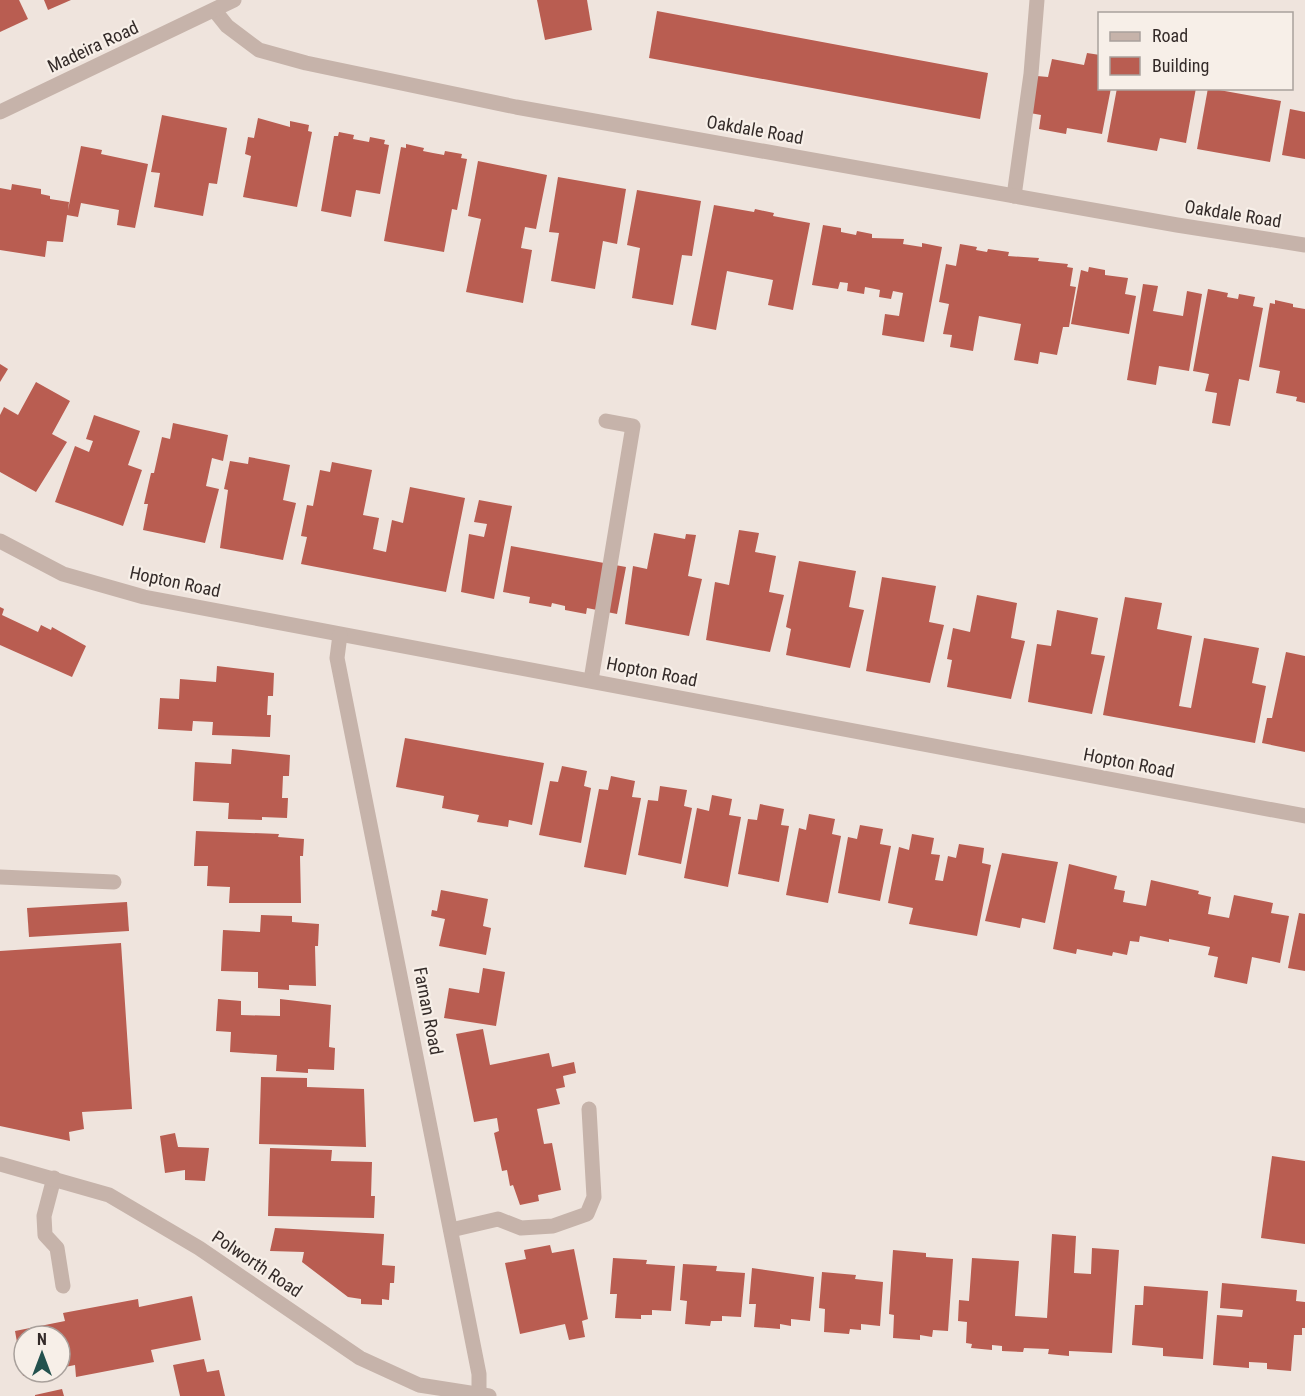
<svg xmlns="http://www.w3.org/2000/svg" width="1305" height="1396" font-family="'Roboto Condensed',sans-serif">
<rect width="100%" height="100%" fill="#efe4dd"/>
<!-- building -->
<g fill="#b95d51">
<path d="M0,0H19L28,19L0,32Z"/>
<path d="M44,0H71L48,10Z"/>
<path d="M537,0H587L592,30L545,40Z"/>
<path d="M657,11L988,73L980,119L649,58Z"/>
<path d="M1087,53L1100,55V88H1111L1102,134L1067,128L1066,134L1039,129L1041,115L1030,113L1037,76L1048,77L1052,59L1084,65Z"/>
<path d="M1117,88H1196L1186,143L1160,138L1157,151L1107,142Z"/>
<path d="M1208,88L1281,101L1270,162L1197,149Z"/>
<path d="M1290,109L1305,112V159L1282,155Z"/>
<path d="M162,115L227,128L217,184L209,183L203,216L154,207L160,173L151,172Z"/>
<path d="M258,118L290,127V121L309,125L308,131L312,132L297,207L243,197L251,156L245,154L248,137L254,138Z"/>
<path d="M339,132L354,135L353,139L369,142L370,137L385,140L384,144L389,145L380,194L356,190L351,217L321,211L334,136H338Z"/>
<path d="M406,144L424,148L423,151L433,153L444,155L445,151L462,154L461,158L467,159L457,210L452,209L444,252L384,241L401,147L406,148Z"/>
<path d="M81,146L102,150L101,154L148,164L135,228L117,225L119,210L81,203L78,217L67,215L63,242L47,241L45,257L0,250V188L11,190L12,184L41,189V194L50,196V199L69,202L68,210Z"/>
<path d="M478,161L547,175L536,229L525,227L521,248L532,250L523,303L466,292L481,219L468,216Z"/>
<path d="M558,177L626,189L617,244L603,241L595,289L551,281L559,233L549,232Z"/>
<path d="M637,190L701,201L692,256L682,255L673,305L632,298L640,248L627,245Z"/>
<path d="M714,205L754,212L755,209L774,213L773,216L810,223L793,310L768,305L773,280L727,271L716,330L691,325Z"/>
<path d="M823,225L841,228V232L856,235L857,231L872,234V238L904,239L903,244L922,247V243L942,247L924,342L882,335L885,314L899,316L903,293L893,291L891,299L879,297L880,290L865,287L864,294L847,291L848,283L840,282L838,289L812,285Z"/>
<path d="M960,244L977,247L976,250L987,252L988,249L1009,252L1008,256L1039,258L1038,261L1068,264L1067,267L1073,268L1070,286L1076,287L1069,327H1063L1057,355L1040,352L1038,364L1014,360L1021,324L979,316L973,351L950,347L952,335L943,334L949,304L939,302L946,264L956,266Z"/>
<path d="M1089,267L1105,270V275L1128,278L1125,294L1136,296L1129,334L1071,324L1081,270L1088,272Z"/>
<path d="M1143,284L1158,286L1153,311L1183,316L1187,291L1202,294L1189,371L1159,366L1156,385L1127,380Z"/>
<path d="M1208,289L1228,293L1227,297L1238,299L1239,294L1255,297L1253,306L1263,308L1249,381L1239,379L1230,426L1212,423L1217,393L1205,391L1209,374L1193,371Z"/>
<path d="M1275,300L1293,304V307L1305,309V403L1296,401L1297,397L1276,393L1280,371L1259,367L1270,303L1275,304Z"/>
<path d="M0,364L8,369L0,382Z"/>
<path d="M36,382L70,401L52,434L67,442L36,492L0,472V415L4,407L18,415Z"/>
<path d="M94,415L140,431L128,465L142,470L123,526L55,502L75,446L89,452L93,441L86,439Z"/>
<path d="M173,423L228,435L223,461L212,458L206,486L219,489L205,543L143,530L148,504H144L151,473H154L162,437L170,439Z"/>
<path d="M249,457L290,465L283,500L296,503L283,560L220,548L228,490L224,489L230,461L248,464Z"/>
<path d="M332,462L372,470L363,515L379,518L373,549L386,552L392,520L403,523L410,487L465,498L446,592L301,564L307,537L301,536L307,505L313,506L320,470L330,472Z"/>
<path d="M479,500L512,506L494,599L461,592L469,534L484,537L487,524L474,522Z"/>
<path d="M739,530L759,533L755,552L776,556L769,592L784,595L770,652L706,640L715,582L729,585Z"/>
<path d="M654,533L685,539L686,534L696,535L688,576L702,579L689,636L625,624L633,566L647,569Z"/>
<path d="M511,546L626,567L617,614L587,608L586,614L565,610V606L552,603L551,607L529,603L530,597L503,592Z"/>
<path d="M799,561L856,571L849,607L864,610L850,668L786,655L791,629L786,627Z"/>
<path d="M882,577L936,586L929,622L944,625L930,683L866,671Z"/>
<path d="M977,595L1017,603L1011,638L1025,641L1011,699L947,687L952,660L947,659L953,628L970,632Z"/>
<path d="M1125,597L1162,603L1157,629L1192,636L1179,706L1191,708L1204,638L1259,648L1252,683L1266,686L1255,743L1103,715Z"/>
<path d="M0,607L4,609L2,615L38,632L41,625L51,630L52,627L86,646L72,677L0,645Z"/>
<path d="M1057,610L1098,618L1091,654L1105,656L1092,714L1028,702L1037,644L1051,646Z"/>
<path d="M1286,652L1305,656V752L1262,743L1267,718H1272Z"/>
<path d="M217,666L274,673L273,696H268L267,715H271L270,737L212,735L213,722L193,721L192,731L158,729L160,698L179,699L180,679L216,682Z"/>
<path d="M405,738L544,763L532,825L509,820L508,827L477,822L479,815L442,808L444,796L396,787Z"/>
<path d="M232,749L290,755L289,776H283L282,798H288L287,818L262,817V820L228,819L229,803L193,801L195,762L231,764Z"/>
<path d="M562,766L587,771L584,786L591,788L581,843L539,835L550,781L558,782Z"/>
<path d="M611,776L635,781L632,797L641,798L626,875L584,867L599,789L608,790Z"/>
<path d="M660,786L687,790L684,806L692,808L681,864L638,855L648,800L658,801Z"/>
<path d="M712,795L732,799L729,815L741,817L728,887L684,878L697,808L709,811Z"/>
<path d="M760,804L784,809L781,825L789,826L779,882L738,874L748,819L757,820Z"/>
<path d="M809,814L835,819L832,834L841,836L828,903L786,895L799,828L806,830Z"/>
<path d="M860,825L883,829L880,844L891,846L880,901L838,893L848,837L857,839Z"/>
<path d="M196,831L279,834L278,837L304,839L303,856H300L301,903H229L230,887L207,886L208,866H194Z"/>
<path d="M912,834L934,838L931,854L940,855L935,880L943,881L948,856L956,858L959,844L984,848L982,863L991,865L977,936L909,924L913,908L888,903L899,847L909,850Z"/>
<path d="M1002,853L1058,862L1045,923L1022,918L1020,928L985,921Z"/>
<path d="M1069,864L1117,876L1114,889L1125,891L1123,902L1146,906L1151,880L1199,891L1198,894L1211,897L1208,914L1229,918L1234,895L1273,903L1271,913L1289,916L1280,963L1252,957L1247,984L1214,977L1218,957L1208,955L1210,947L1169,939V942L1140,936L1139,942L1130,941L1127,955L1113,952L1112,956L1077,949L1076,954L1053,949Z"/>
<path d="M441,890L488,899L483,926L491,928L486,955L439,946L445,919L431,916L432,910L437,911Z"/>
<path d="M127,902L129,931L29,937L27,908Z"/>
<path d="M1299,913L1305,914V971L1288,968Z"/>
<path d="M261,915L292,916V922L319,924L318,946H315L316,986L289,985V990L258,988V972L221,971L223,930L260,932Z"/>
<path d="M121,943L132,1109L82,1112L84,1129L69,1132L70,1141L0,1126V951Z"/>
<path d="M483,968L505,972L496,1026L444,1018L449,988L479,993Z"/>
<path d="M218,999L241,1001V1015L280,1016V999L331,1005L329,1047L335,1048L334,1070L308,1069V1073L276,1071L277,1055L230,1052L231,1032L216,1031Z"/>
<path d="M483,1029L490,1065L549,1053L552,1067L574,1062L576,1073L563,1076L565,1087L556,1089L560,1104L537,1109L544,1144L552,1143L561,1190L538,1195L539,1201L520,1205L513,1185L510,1186L507,1170L502,1171L494,1133L499,1131L497,1118L474,1122L456,1034Z"/>
<path d="M261,1077L307,1078V1087L364,1089L366,1147L259,1144Z"/>
<path d="M175,1133L178,1147L209,1148L205,1181L185,1180V1170L165,1173L160,1136Z"/>
<path d="M270,1148L332,1150L331,1161L372,1162L371,1196H375L374,1218L268,1216Z"/>
<path d="M1272,1156L1305,1161V1244L1261,1238Z"/>
<path d="M275,1228L384,1234L382,1265L395,1266L394,1283H390L389,1300L382,1299V1305L361,1304V1299L348,1297L302,1262L304,1252L270,1251Z"/>
<path d="M1052,1234L1076,1236L1074,1273L1091,1274L1092,1248L1119,1250L1112,1353L1069,1351V1356L1048,1354L1049,1349L1024,1348L1023,1352L1002,1351V1346L992,1345V1350L971,1348L972,1344L966,1343L967,1322L958,1321L959,1300L969,1301L972,1258L1019,1261L1015,1316L1047,1318Z"/>
<path d="M550,1245L552,1253L574,1249L588,1319L582,1321L585,1337L569,1340L565,1324L520,1334L505,1263L526,1259L524,1250Z"/>
<path d="M893,1250L926,1253V1257L953,1259L948,1331L933,1330L932,1337L920,1335V1340L893,1338L894,1315L889,1314Z"/>
<path d="M613,1258L647,1260L646,1264L675,1266L671,1311L652,1310V1315H641V1319L615,1318L617,1294H610Z"/>
<path d="M683,1264L717,1266L716,1271L745,1273L741,1317L722,1316V1321H711L710,1326L685,1324L687,1301L680,1300Z"/>
<path d="M752,1268L814,1277L810,1321L791,1319V1326L780,1324V1329L754,1327L756,1304H749Z"/>
<path d="M822,1272L856,1275L855,1279L883,1282L880,1326L861,1324V1330L850,1329L849,1334L824,1332L825,1309L819,1308Z"/>
<path d="M1222,1283L1297,1290L1296,1301L1305,1302V1328H1302V1335H1294L1291,1371L1267,1369V1363L1249,1362V1368L1213,1365L1217,1315L1242,1317L1243,1310L1220,1308Z"/>
<path d="M1144,1286L1208,1291L1203,1359L1163,1356V1348L1132,1345L1135,1305H1143Z"/>
<path d="M192,1296L201,1340L151,1350L154,1362L76,1377L75,1365L60,1368V1336H24V1372L36,1373L23,1376L15,1331L65,1321L63,1313L138,1299L139,1307Z"/>
<path d="M204,1359L207,1372L219,1370L225,1396H180L173,1365Z"/>
<path d="M62,1389L64,1396H35V1395Z"/>
</g>
<g fill="none" stroke-linecap="round" stroke-linejoin="round">
<!-- service -->
<g stroke="#c6b3aa" stroke-width="15">
<path d="M1014,196L1031,74L1037,0"/>
<path d="M591,680L633,426L606,421"/>
<path d="M0,877L114,882"/>
<path d="M54,1178L44,1216L45,1235L57,1248L63,1286"/>
<path d="M451,1230L498,1219L521,1228L553,1226L587,1214L594,1197L589,1109"/>
</g>
<!-- minor -->
<g stroke="#c6b3aa" stroke-width="15">
<path d="M215,11L227,26L259,50L306,63L516,107L1177,225L1305,245"/>
<path d="M0,112L234,0"/>
<path d="M0,541L63,574L144,597L1305,816"/>
<path d="M340,635L337,658L479,1374V1395"/>
<path d="M0,1164L109,1195L199,1248L360,1358L419,1385L489,1396"/>
</g>
</g>
<g text-anchor="middle" stroke-width="4.5" stroke-linejoin="round" paint-order="stroke">
<!-- street labels -->
<g font-size="18" fill="#342b29" stroke="#f7efe8">
<text transform="translate(93 47) rotate(-25)" y="6">Madeira Road</text>
<text transform="translate(755 130) rotate(10)" y="6">Oakdale Road</text>
<text transform="translate(1233 214) rotate(9)" y="6">Oakdale Road</text>
<text transform="translate(175 582) rotate(12)" y="6">Hopton Road</text>
<text transform="translate(652 672) rotate(11)" y="6">Hopton Road</text>
<text transform="translate(1129 763) rotate(11)" y="6">Hopton Road</text>
<text transform="translate(428 1011) rotate(79)" y="6">Farnan Road</text>
<text transform="translate(257 1264) rotate(34)" y="6">Polworth Road</text>
</g>
</g>
<!-- legend -->
<rect x="1098" y="12" width="195" height="78" fill="#f7efe8" stroke="#a9a19c" stroke-width="1.5"/>
<rect x="1110" y="32" width="30" height="9" fill="#c6b3aa" stroke="#a9a19c" stroke-width="1.5"/>
<text x="1152" y="42" font-size="18" fill="#342b29">Road</text>
<rect x="1110" y="57" width="30" height="18" fill="#b95d51" stroke="#a9a19c" stroke-width="1.5"/>
<text x="1152" y="72" font-size="18" fill="#342b29">Building</text>
<!-- north arrow -->
<g transform="translate(42 1354)"><circle r="28" fill="#f7efe8" stroke="#a9a19c" stroke-width="1.5"/>
<path d="M0-4.5L10 22L0 15L-10 22Z" fill="#23514e"/>
<text y="-9" font-size="16" font-weight="bold" text-anchor="middle" fill="#342b29">N</text>
</g>
</svg>
